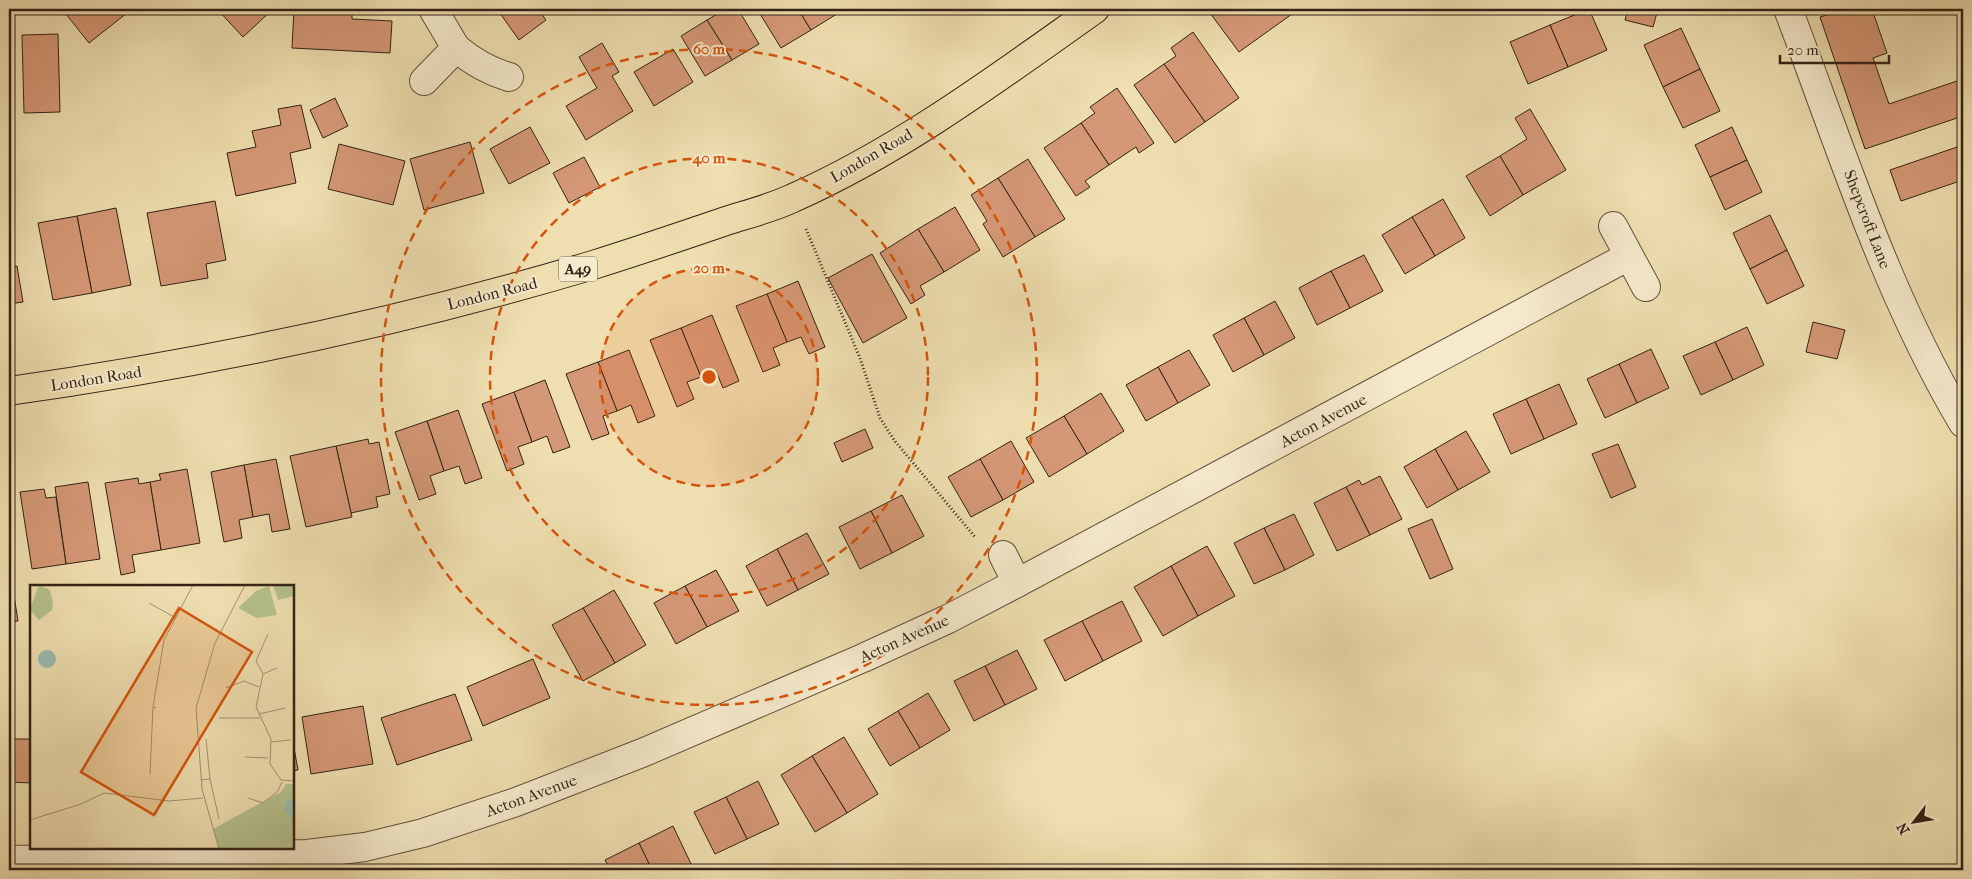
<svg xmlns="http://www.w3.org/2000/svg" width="1972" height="879" font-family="'IM FELL French Canon',serif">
<rect width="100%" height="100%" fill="#efdfb0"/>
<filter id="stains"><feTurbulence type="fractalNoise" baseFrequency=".004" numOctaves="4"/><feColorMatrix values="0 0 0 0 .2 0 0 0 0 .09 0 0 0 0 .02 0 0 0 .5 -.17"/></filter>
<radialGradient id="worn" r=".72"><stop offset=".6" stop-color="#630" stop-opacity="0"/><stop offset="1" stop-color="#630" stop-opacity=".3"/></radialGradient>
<!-- building -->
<g fill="#d59876" stroke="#322216">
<path d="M9,9H13L9,32Z"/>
<path d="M62,9H132L89,43Z"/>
<path d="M217,9H273L243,37Z"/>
<path d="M294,9H352V19L392,21L390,53L292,48Z"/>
<path d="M497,9H538L546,20L519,40Z"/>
<path d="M726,9H738L759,44L732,60L707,20Z"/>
<path d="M757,9H798L811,30L781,48Z"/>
<path d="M798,9H838L840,12L811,30Z"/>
<path d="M1207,9H1299L1239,52Z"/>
<path d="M1589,9L1607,50L1568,67L1550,25Z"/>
<path d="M1628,9H1658L1653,27L1625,20Z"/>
<path d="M1846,9H1872L1887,53L1873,58L1889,104L1963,79V116L1865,149L1820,17Z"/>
<path d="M707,20L732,60L705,76L681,36Z"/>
<path d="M1550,25L1568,67L1528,84L1510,42Z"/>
<path d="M1681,28L1700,69L1663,87L1644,45Z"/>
<path d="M1193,32L1239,98L1205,122L1164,64L1176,56L1171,48Z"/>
<path d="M58,34L60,112L24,113L22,35Z"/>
<path d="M602,43L619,72L612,76L633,111L586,140L566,106L597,88L579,57Z"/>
<path d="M673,49L693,82L654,106L634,72Z"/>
<path d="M1164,64L1205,122L1175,143L1134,85Z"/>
<path d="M1700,69L1720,111L1683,128L1663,87Z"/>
<path d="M1117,88L1154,143L1139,153L1136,147L1109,165L1081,123L1095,113L1090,107Z"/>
<path d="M335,98L348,126L323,138L310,110Z"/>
<path d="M301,105L311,148L290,153L296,183L236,196L227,153L256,147L252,131L281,125L278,109Z"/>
<path d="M1530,109L1566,170L1523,195L1500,156L1527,139L1515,118Z"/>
<path d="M1081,123L1109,165L1085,181L1090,187L1076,196L1044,148Z"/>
<path d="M530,127L550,163L509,184L490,149Z"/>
<path d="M1732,127L1747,160L1710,177L1695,145Z"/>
<path d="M470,142L484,193L424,210L410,159Z"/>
<path d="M339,144L405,161L393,205L328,189Z"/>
<path d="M1963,145V180L1901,201L1890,170Z"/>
<path d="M1500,156L1523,195L1490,216L1466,176Z"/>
<path d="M584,157L600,187L569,203L553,173Z"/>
<path d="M1028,159L1065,219L1035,237L998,178Z"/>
<path d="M1747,160L1762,192L1725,210L1710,177Z"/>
<path d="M998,178L1035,237L1003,257L983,224L987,221L971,195Z"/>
<path d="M1443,199L1465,238L1435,256L1412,217Z"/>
<path d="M215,201L226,260L206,264L208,278L161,286L147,213Z"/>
<path d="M955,207L980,250L944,272L918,229Z"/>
<path d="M116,208L131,285L92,293L77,216Z"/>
<path d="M1770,215L1787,250L1750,269L1733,233Z"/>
<path d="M77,216L92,293L53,300L38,223Z"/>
<path d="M1412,217L1435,256L1405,274L1382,235Z"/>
<path d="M918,229L944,272L920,286L925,295L911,304L880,253Z"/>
<path d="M1787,250L1804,286L1767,304L1750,269Z"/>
<path d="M872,254L907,318L863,343L828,278Z"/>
<path d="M1364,255L1383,291L1350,308L1331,271Z"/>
<path d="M17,266L23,302L9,304V267Z"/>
<path d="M1331,271L1350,308L1317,325L1299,288Z"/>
<path d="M798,281L825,347L809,354L801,337L787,342L767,294Z"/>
<path d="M767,294L787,342L773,348L780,365L763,372L736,306Z"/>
<path d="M1275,301L1295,338L1264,355L1244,318Z"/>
<path d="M712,315L739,381L723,388L716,371L701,377L681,328Z"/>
<path d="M1244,318L1264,355L1233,372L1213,335Z"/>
<path d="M1813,322L1845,330L1837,359L1806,352Z"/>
<path d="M1747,327L1764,365L1733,380L1715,342Z"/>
<path d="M681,328L701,377L687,382L694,399L677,407L650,340Z"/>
<path d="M1715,342L1733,380L1701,395L1683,356Z"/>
<path d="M1651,349L1669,388L1637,403L1619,364Z"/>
<path d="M629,350L655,416L638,423L631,405L617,411L598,362Z"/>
<path d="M1189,350L1210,385L1178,403L1158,367Z"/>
<path d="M598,362L617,411L603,416L609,434L592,440L566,374Z"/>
<path d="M1619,364L1637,403L1605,418L1587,379Z"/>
<path d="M1158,367L1178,403L1146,421L1126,385Z"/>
<path d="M545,380L570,447L553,453L547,436L532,442L514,392Z"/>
<path d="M1559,384L1577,424L1544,439L1526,399Z"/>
<path d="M514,392L532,442L518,447L524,464L507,471L482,404Z"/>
<path d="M1101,393L1124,431L1087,454L1064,416Z"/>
<path d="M1526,399L1544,439L1511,454L1493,414Z"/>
<path d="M458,410L482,478L465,484L459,466L444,471L427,421Z"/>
<path d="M1064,416L1087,454L1049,477L1026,438Z"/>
<path d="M427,421L444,471L430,476L436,494L419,500L395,432Z"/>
<path d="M865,429L873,448L842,462L834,443Z"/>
<path d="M1466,431L1490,472L1458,490L1435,449Z"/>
<path d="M368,439L369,444L379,442L390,494L376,497L378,507L351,513L336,446Z"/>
<path d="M1011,441L1034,482L1003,500L980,459Z"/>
<path d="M1618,444L1636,487L1611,498L1592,454Z"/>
<path d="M336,446L352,517L306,527L290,456Z"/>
<path d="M1435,449L1458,490L1427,508L1404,467Z"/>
<path d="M276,459L290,529L272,532L269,514L253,517L244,465Z"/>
<path d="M980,459L1003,500L971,517L948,477Z"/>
<path d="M244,465L253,517L239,520L242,538L224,542L211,472Z"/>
<path d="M187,469L200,543L161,550L150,482L161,480L159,474Z"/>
<path d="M1380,476L1402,519L1370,535L1346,487L1359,480L1362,485Z"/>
<path d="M138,478L139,484L150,482L161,550L132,555L135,572L121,575L105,483Z"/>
<path d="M88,482L100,559L66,564L55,487Z"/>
<path d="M1346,487L1370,535L1337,551L1314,503Z"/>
<path d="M44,489L46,498L56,497L66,564L32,569L20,492Z"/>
<path d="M902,495L924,536L892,553L871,511Z"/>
<path d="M871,511L892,553L860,569L839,527Z"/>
<path d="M1294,514L1314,555L1285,570L1264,528Z"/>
<path d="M1432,519L1453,569L1430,579L1408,529Z"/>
<path d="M1264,528L1285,570L1254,584L1234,543Z"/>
<path d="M807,533L829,574L798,590L777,549Z"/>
<path d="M1207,546L1235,596L1198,616L1171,566Z"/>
<path d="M777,549L798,590L767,606L746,566Z"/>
<path d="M1171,566L1198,616L1163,636L1134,587Z"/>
<path d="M716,570L739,611L707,627L685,586Z"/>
<path d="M12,583L18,621L9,622V584Z"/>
<path d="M685,586L707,627L676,644L654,603Z"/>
<path d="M614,590L646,645L615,663L583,608Z"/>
<path d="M1122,601L1142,641L1103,661L1082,621Z"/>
<path d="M583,608L615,663L583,681L552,625Z"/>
<path d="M1082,621L1103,661L1065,681L1044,640Z"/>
<path d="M1017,650L1037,689L1005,705L985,666Z"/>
<path d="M533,659L550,698L483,726L467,687Z"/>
<path d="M985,666L1005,705L974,721L954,681Z"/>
<path d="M928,693L950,730L920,748L898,711Z"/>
<path d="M455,694L472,740L397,765L381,718Z"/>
<path d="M363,706L373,764L311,774L302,717Z"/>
<path d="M898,711L920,748L890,766L868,729Z"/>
<path d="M292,737L298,770L292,771Z"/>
<path d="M844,737L878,794L847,813L812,756Z"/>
<path d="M9,739H31V783L9,782Z"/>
<path d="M812,756L847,813L815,832L781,775Z"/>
<path d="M758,781L779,824L747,839L726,797Z"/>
<path d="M726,797L747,839L715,854L694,812Z"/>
<path d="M673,826L692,866L684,870H652L639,843Z"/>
<path d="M639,843L652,870H610L605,860Z"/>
</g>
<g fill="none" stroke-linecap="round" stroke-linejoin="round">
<!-- street casing -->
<g stroke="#61513c" stroke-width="30">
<g id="street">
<path d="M433,9L456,48"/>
<path d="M1788,9C1841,148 1886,294 1963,423"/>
<path d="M424,81L456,48C473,62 488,71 509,77"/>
<path d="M1613,226L1646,287"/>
<path d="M1003,555L1017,583L1629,256"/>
<path d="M9,860L307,854L365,847L423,833L516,802L642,753L863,658L948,619L1017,583"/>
</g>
</g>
<!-- highway casing -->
<g stroke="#322216" stroke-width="30">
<path id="highway" d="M9,391C206,363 402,322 593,265C638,251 682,236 726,221C748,214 772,208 793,198C901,150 999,77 1095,9"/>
</g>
<!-- path -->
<path stroke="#322216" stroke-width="3" stroke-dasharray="1 2.5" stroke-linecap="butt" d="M806,229L860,358L880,418L894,440L975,537"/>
<!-- street -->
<use href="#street" stroke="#f5eacc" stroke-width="28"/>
<!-- highway -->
<use href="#highway" stroke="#efdfb0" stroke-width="28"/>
</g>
<!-- distance rings -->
<circle cx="709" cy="377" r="109" fill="#d6540d" fill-opacity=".12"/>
<g fill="none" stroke="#d6540d" stroke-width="2.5" stroke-dasharray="9 6">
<circle cx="709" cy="377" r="109"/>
<circle cx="709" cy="377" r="219"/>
<circle cx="709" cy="377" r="328"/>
</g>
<g text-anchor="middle" stroke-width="4" stroke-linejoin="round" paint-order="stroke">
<!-- shield labels -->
<rect fill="#f5eacc" stroke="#6c5e4d" stroke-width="1" x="559" y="256.5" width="38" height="25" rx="4"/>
<g font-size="15" font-weight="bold" fill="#322216">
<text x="578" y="274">A49</text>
</g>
<!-- street labels -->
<g font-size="16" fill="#322216" stroke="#f5eacc">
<text transform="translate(871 155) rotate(-30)" y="6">London Road</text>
<text transform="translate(1868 219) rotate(69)" y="6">Shepcroft Lane</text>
<text transform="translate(492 293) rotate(-14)" y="6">London Road</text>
<text transform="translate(96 378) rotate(-9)" y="6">London Road</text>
<text transform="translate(1323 420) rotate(-28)" y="6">Acton Avenue</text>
<text transform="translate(904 638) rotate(-24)" y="6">Acton Avenue</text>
<text transform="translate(531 795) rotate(-20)" y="6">Acton Avenue</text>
</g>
</g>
<!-- overview -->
<g transform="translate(30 585)">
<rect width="264" height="264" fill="#efdfb0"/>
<path d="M243,0L264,1V11L248,15ZM11,1L20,5L23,17L22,25L9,35L0,25L8,2ZM239,1L247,30L227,33L208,23L226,6ZM256,199H264V264H189L183,244L251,207Z" fill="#b5c28e"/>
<path d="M8 74a9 9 0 1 1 18 0a9 9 0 1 1-18 0ZM264,212V235L255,226V218Z" fill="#9abcb1"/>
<path fill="none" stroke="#a39372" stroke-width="1" d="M119,18L146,33M238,49L226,76L233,89L226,122L241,154L240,179L251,195L264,196M233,89L247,83M196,103L214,96L229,102M123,122L134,55L163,0M229,129L255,123M189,133H230M241,157L261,155M215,172L238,173M120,189L123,122L126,123M180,194L189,234M171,195L180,194L176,154M218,213L233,218L248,206L252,197M0,235L51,219L74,208L139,216L173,213M189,264L172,204L166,123L185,58L215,0"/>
<path fill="#d6540d" fill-opacity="0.15" stroke="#d6540d" stroke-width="2.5" d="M149,23L222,67L124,230L51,187Z"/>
<rect width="264" height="264" fill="none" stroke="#322216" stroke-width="2.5"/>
</g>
<circle cx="709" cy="377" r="8" fill="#d6540d" stroke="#f5eacc" stroke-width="2.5"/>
<g font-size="15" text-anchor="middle" font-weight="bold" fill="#d6540d" stroke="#f5eacc" stroke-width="4" stroke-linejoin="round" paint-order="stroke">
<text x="709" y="54">60 m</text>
<text x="709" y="163">40 m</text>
<text x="709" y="273">20 m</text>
</g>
<!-- margin -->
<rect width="1972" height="879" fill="none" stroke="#efdfb0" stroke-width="30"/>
<rect x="10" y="10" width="1952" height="859" fill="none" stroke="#322216" stroke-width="2.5"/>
<rect x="15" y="15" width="1942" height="849" fill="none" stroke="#322216"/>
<!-- north arrow -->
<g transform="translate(1914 822) rotate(239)" stroke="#f5eacc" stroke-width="4" paint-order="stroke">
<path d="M0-4L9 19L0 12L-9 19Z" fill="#322216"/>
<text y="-8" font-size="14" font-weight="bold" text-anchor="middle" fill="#322216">N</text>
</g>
<!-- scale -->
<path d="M1780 55v8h109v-8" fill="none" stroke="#322216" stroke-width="2.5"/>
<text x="1787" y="55" font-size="15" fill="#322216" stroke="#f5eacc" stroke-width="4" paint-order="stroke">20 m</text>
<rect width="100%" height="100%" filter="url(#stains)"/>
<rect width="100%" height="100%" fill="url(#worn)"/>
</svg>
